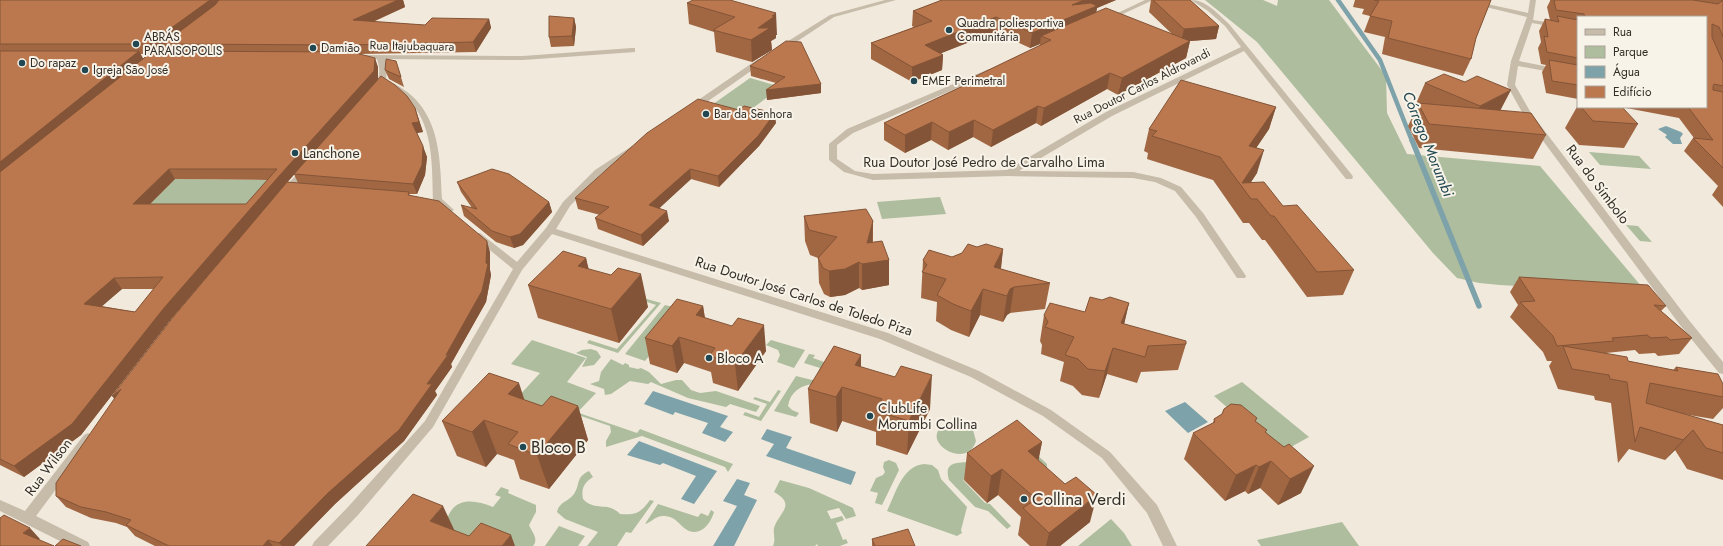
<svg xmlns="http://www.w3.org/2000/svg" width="1723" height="546" font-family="Jost,sans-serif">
<rect width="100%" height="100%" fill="#f0e9dc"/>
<!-- green -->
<g fill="#aebd9d">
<path d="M1205,0H1263L1277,6L1278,0H1329L1386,76L1387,113L1407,154L1540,166L1647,293L1500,285L1479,283L1457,278L1433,253L1257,42Z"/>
<path d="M750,78L781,87L741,117L709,107Z"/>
<path d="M1589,152L1639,156L1651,169L1600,165Z"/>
<path d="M175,179L280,180L252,213L142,212Z"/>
<path d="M940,197L946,214L882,219L877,202Z"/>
<path d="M1626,225L1638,226L1652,242L1640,241Z"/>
<path d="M629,294L661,303L618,353L587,343L589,340L617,349L656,305L630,296Z"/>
<path d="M665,305L685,310L645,361L625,354Z"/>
<path d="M532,340L586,358L567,382L596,393L572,418L518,397L540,373L511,364Z"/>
<path d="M771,340L805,350L794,368L777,362L780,355L778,350L766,345Z"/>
<path d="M591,349L597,351L601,357L594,365L582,367L587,357L576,353L582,350Z"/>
<path d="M809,354L815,355L813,358L827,363L822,375L817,374L820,368L804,363Z"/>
<path d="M611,359L623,365L625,363L629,365V367L638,369L641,368L649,372L661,384L676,380H682L691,390L700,393L716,391L760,406L756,412L730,404L726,407L688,398L651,382L648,384L630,381L611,394L605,395L604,389L590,384L599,381L601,372Z"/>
<path d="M796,376L812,380L815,379L813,384C801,385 790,392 788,406L792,410L799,413L796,417L774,411Z"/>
<path d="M1242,382L1309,437L1280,453L1214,396Z"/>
<path d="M778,390L781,391L761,421L743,415L745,412L759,417L767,404L753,399L755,397L770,402Z"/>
<path d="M579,413L637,433L640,429L733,464L728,472L725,467L642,436L606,447V441L611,432L610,426L578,415Z"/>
<path d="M949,423L962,424L973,430L976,441C966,473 913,437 949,423Z"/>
<path d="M1033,451L1047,464V469L987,463L963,480L985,503L990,504L1011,526L1007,529L988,511L975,507L949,480C944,463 954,463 967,462Z"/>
<path d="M889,460L896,463L899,470L882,505L875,503L878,493L870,491L876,478L883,475L885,472L883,467L884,462Z"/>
<path d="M924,464L932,465L938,470L941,479L967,507L961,530L962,533L957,536L887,511C896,493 902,466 924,464Z"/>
<path d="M589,471L593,477C584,483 581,488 583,499C595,512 608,501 620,514C637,515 640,513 650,500L654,501L631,533L626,532L617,546H587L598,532L565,519L557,512C559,502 568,502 574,494C581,483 575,478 589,471Z"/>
<path d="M780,480L809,488L853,508L856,516L846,519L839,508L827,511L831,519L842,516L844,520L836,523L843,540L846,539L848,543L840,546H818L817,544L815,546H773C776,539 773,535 774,528C779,512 797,505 774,492Z"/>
<path d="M501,487L509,490L508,493L536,505V512L529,525C532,532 539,539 533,546H489L453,531L447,519C455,496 475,500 493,507L501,497L495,495Z"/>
<path d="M658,504L698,517L701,513L708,516L711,510L714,512C711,523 701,536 689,531C679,526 677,517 665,516C656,515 652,522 645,524Z"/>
<path d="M1111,519L1124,533L1132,546H1078Z"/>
<path d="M1342,522L1359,546H1261L1257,540Z"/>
<path d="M559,526L585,536L578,546H545Z"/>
</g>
<!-- water -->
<g fill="#7da2aa">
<path d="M1666,126L1681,132L1683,134L1680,138L1682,144H1673L1665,137L1667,135L1658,129Z"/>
<path d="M653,391L728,416L720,427L733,432L725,442L702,433L708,423L675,412L673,415L644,404Z"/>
<path d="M1185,402L1208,422L1188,433L1165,411Z"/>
<path d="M767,429L792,437L786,448L856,472L851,485L766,456L774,444L761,439Z"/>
<path d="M639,441L717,471L694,504L681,499L696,476L663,463L660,465L627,455Z"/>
<path d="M737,479L750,483L744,495L757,500L734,546H713L737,506L723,501Z"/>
</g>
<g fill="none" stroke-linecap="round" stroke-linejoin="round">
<!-- stream-far1 -->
<path stroke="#7da2aa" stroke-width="4.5" d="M1338,0L1380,60L1412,141"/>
<!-- stream -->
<path stroke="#7da2aa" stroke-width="5.5" d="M1412,140L1479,306"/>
<!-- street -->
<g fill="#c7bba9" fill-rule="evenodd">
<path d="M885,0H896L834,17L784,50L777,48L830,15Z"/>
<path d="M1145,0H1153L1110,20L1105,19Z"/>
<path d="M1191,0C1206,0 1218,14 1229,24L1352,175L1353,177L1352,179H1346L1244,51L1112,116L1019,171L1133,172L1161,178L1181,187L1203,213L1246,276L1245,278H1237L1196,217L1175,191L1155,182L1133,178L1008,176L873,180L844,172L829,160V144L847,129L989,69L993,71L992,73L853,133L837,145V159L855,171L873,174L1007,170L1106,112L1241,47L1225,26L1208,11Z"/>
<path d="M1457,0H1469L1528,13L1530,0H1536L1533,20L1578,27V31L1532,23L1519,61L1578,73V77L1518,66L1515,85L1531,113L1688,319L1723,362V374L1719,373L1680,325L1523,114L1507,85L1511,61L1527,17Z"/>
<path d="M632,48H635V52L523,60L385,59L387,69L386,80C439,102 440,149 442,199L454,210L449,213L446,212L433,200C432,169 434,128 411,103C404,94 394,90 383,85L380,90H374L373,88C380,78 381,71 377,59H361L357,57L361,55L523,56Z"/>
<path d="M758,59L765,61L694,111H688V107Z"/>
<path d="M632,146L635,147V151L601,174L570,206L556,229L888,333L979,371L1051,410L1110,452L1157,505L1177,546H1163L1147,513L1102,458L1043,416L971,377L880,339L552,234L522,270L433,427L358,515L328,546H312L314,542L348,507L425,421L513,269L474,237L472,235L474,233H480L517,262L546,228L563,202L595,170Z"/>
<path d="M306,166L310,169L309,171L288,195H282L281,193L282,191L303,167Z"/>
<path d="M88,433L92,435L94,438L92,441L36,516L88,542L90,546H70L0,511V500L25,511L84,435Z"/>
</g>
</g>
<!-- wall -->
<g fill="#a16743" fill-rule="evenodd">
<path d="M0,0H403L405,7L373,22L425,25L489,19L491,28L476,52L360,54L378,67V80L415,108L423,132L417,133L427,157L425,175L417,194H409L410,195L490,252V270L491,275L486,302L451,364L452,367L435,391L437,395L404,441L335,504L294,546H155L135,536L127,527L116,523L91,518L66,507L56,496L223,258L171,319L81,435L24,477L0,465ZM164,46L166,51H157ZM140,54H149L143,59ZM294,174L298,183L287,182ZM175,179L268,180L246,204H150ZM122,289H154L135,312L101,306Z"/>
<path d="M693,0L777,35H776V38L771,41L772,50L752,62L716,52L714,32L689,24L687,3Z"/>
<path d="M942,0H1116L1097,8L1096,12L1172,34L1149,12L1151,0H1190L1219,26L1216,39L1190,41L1186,58L1118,95L1107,89L1041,126L1036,123L991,147L973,137L948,150L931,140L905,153L884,140V123L976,80V76L1040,46V44L1030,48L995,32L941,53L943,55L942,70L912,82L871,59V43L914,27L912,26L913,11Z"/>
<path d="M1355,0H1491L1476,38L1471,59L1463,76L1382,54L1385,37L1364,32L1370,16L1362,14L1364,9L1353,7Z"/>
<path d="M1550,0H1723V207L1712,195L1718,186L1684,151L1693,138H1694L1679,118L1621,107H1706V17H1578V99L1546,93L1542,72L1546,65L1541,64L1538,48L1541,42L1539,31L1545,19L1550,20L1547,7L1550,1Z"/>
<path d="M574,18L576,27L574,46L551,47L549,37Z"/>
<path d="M396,61L404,87L389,79L385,70Z"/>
<path d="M750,66L821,84V93L767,100L776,83L751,76Z"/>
<path d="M1425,83L1501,110L1546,135L1533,159L1419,148L1408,126L1417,107L1415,106Z"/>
<path d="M1578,105V107H1618L1638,124L1624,148L1579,145L1565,128Z"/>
<path d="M1276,107L1269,129L1256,148L1257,173L1251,182L1283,206L1354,270L1343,295L1307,297L1265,240H1262L1249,223H1243L1213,180L1147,159L1148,153L1144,151L1149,129Z"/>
<path d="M776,123L759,146L719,187L691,179L659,208L669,221L643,246L598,229L595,218L600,215L578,209L575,198Z"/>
<path d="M457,182L549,202L552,212L523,245L514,248L496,242L464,216L461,205L472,208L461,192Z"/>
<path d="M804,216L873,221V243L889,285L862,290L859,288L845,295L830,297L824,294L819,283L818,258L810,255L805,241Z"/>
<path d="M977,247L1003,249L1001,269L1050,283L1045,309L1010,313L1007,315L1003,322L980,315L969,337L951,330L936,321L937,302L921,298L923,260L952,257Z"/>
<path d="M586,258L588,269L648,307L619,343L538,318L528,285Z"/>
<path d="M1519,277L1666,306L1661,311L1692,338L1679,354L1658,356L1655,353L1639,354L1635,350L1606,353H1605L1628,361L1673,370L1676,367L1723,384V408L1713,419L1683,414L1723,425V480L1687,469L1675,450L1665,460L1629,449L1618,463L1611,403L1595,400L1594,396L1558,389L1549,366L1552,361H1547L1543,352L1510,317L1518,305L1510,292Z"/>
<path d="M1102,300L1129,303L1124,324L1186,344L1178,370L1141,372L1137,383L1107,374L1099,398L1082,395L1073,386L1060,381L1064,362L1041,354L1042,345L1040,341L1044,315L1085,312Z"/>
<path d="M703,306L705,318L766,351L738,391L713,383L711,372L684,363L677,373L650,364L645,338Z"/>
<path d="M861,367L930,409L907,455L876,445V432L842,421L837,432L810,423L808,389Z"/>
<path d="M525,400L542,406H578L588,440L549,489L520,479L514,460L497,454L486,467L457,456L442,421Z"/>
<path d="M1224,409L1255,421L1266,432L1301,493L1278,505L1260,488L1248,494L1245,491L1225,501L1184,459L1193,433L1213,423L1214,419L1222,414Z"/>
<path d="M1042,442L1038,460L1090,522L1060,546H1030L1018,535L1021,517L998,495L987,503L964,480L967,453Z"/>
<path d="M872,539L915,546H872Z"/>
</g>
<!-- shaded-wall -->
<g fill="#835437">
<path d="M210,0H222L163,44L164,46L154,54L149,44Z"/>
<path d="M398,0H403L405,7L356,29L353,20Z"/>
<path d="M1084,0H1116L1097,8L1095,20L1041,36L1040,44L1030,48L1032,33L1072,5Z"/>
<path d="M776,13L777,35H776V38L771,41L772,50L752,62L751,40L758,28L772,16Z"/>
<path d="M996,17L995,32L924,60L925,45Z"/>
<path d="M574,18L576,27L574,46L572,36Z"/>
<path d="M489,19L491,28L476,52L473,42Z"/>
<path d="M1219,26L1216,39L1190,41L1186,58L1118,95L1122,78L1181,42L1184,29Z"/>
<path d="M139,51L144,60L0,178V162Z"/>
<path d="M943,55L942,70L912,82V67Z"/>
<path d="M375,58L378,67V80L285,185L171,319L81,435L24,477L14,466L164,308Z"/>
<path d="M1110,73L1107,89L1041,126L1044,108Z"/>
<path d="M821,84V93L767,100L766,90Z"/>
<path d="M1511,90L1499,113L1470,128L1480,106Z"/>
<path d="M1038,106L1036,123L991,147L993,130Z"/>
<path d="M1276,107L1269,129L1242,169L1249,146Z"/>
<path d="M415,108L423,132L416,133L412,123Z"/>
<path d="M775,113L776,123L759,146L719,187L718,176Z"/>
<path d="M974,120L973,137L948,150L949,132Z"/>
<path d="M932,122L931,140L905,153V135Z"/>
<path d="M423,146L427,157L425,175L417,194L413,184Z"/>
<path d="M1264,150L1257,173L1245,191L1242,183Z"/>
<path d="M169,169L175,179L139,215L133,204Z"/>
<path d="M690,169L691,179L651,216L649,205Z"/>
<path d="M549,202L552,212L523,245L514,248L510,237Z"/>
<path d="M667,211L669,221L643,246L641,235Z"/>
<path d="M873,221L872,246L889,260V285L862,290V264Z"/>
<path d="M487,241L490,252V270L491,275L486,302L451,364L452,367L435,391L437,395L404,441L335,504L294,546H282L279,543L427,384L446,355L486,263Z"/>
<path d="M1003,249L1000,275L994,267Z"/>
<path d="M586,258L594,291L578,266Z"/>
<path d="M859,262V288L845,295L830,297L829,271Z"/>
<path d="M641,274L648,307L619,343L611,309Z"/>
<path d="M114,278L122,289L92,315L84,304Z"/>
<path d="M1014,287L1010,313L1007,315L1003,322L1007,296L1010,289Z"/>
<path d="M983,289L980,315L969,337L971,311Z"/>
<path d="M1129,303L1123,329L1115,350L1121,323Z"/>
<path d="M703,306L707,333L696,315Z"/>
<path d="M764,325L766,351L738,391L735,364Z"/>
<path d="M679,337L684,363L677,373L672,346Z"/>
<path d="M1113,348L1107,374L1099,398L1105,371Z"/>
<path d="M861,355V389L855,365Z"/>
<path d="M932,375L930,409L907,455L909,421Z"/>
<path d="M519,383L530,417L508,394Z"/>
<path d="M842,387V421L837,432L836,397Z"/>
<path d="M121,389V407L112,396Z"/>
<path d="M578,406L588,440L549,489L537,455Z"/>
<path d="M484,420L497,454L486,467L472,432Z"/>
<path d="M1693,430L1675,450L1665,460L1683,440Z"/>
<path d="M1042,442L1037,468L1028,451Z"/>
<path d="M1271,461L1260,488L1248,494L1259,467Z"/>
<path d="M1256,465L1245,491L1225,501L1236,475Z"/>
<path d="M1314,466L1301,493L1278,505L1290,479Z"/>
<path d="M1002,469L998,495L987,503L991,476Z"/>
<path d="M1097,495L1090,522L1060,546H1046L1049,533Z"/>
<path d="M443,506L459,540L430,521Z"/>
<path d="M30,528L40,539L34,544L23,533Z"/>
<path d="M511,535L515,546H502Z"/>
<path d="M268,540L273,546H263Z"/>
</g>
<!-- building -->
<g fill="#bb784e" stroke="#835437" fill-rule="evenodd">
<path d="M0,0H210L149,44H0Z"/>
<path d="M219,0H398L353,20L425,25L432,18L489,19L473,42L347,45L163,44L215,5Z"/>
<path d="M693,0H730L776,13L772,16H775L758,28H770L751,40L713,30L735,17L687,3Z"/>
<path d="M942,0H1084L1072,5L1091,3L1097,6L1032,33L996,17L925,45L943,55L912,67L871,43L932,21L913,11Z"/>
<path d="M1153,0H1190L1219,26L1184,29Z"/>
<path d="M1374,0H1491L1476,38L1471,59L1388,38L1392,21L1370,16L1379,1Z"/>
<path d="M1554,0H1693L1718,4L1722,1L1721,0H1723V37L1719,27L1712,24V37L1723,62V86L1714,84L1713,86V90L1723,92V168L1693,138L1713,140L1688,107H1706V17H1585L1584,14L1556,10Z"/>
<path d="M1106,8L1190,41L1122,78L1110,73L1044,108L1038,106L993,130L974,120L949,132L932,122L905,135L884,123L980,78L976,76L1051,40L1041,36Z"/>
<path d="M549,16L574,18L572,36L549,37Z"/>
<path d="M1557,16L1578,20V58L1547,52L1544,36L1548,37L1545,19L1559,22Z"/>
<path d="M786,41L801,42L821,84L766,90L785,77L750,66Z"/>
<path d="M0,51H139L0,162Z"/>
<path d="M153,51L352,52L375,58L374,71L280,175L164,308L72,424L14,466L0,459V172ZM169,169H277L246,204H133ZM163,277L135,312L84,304L114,278Z"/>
<path d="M386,59L396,61L401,77L385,70Z"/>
<path d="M1549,60L1578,65V85L1552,81Z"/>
<path d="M1444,74L1465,82L1477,76L1511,90L1480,106L1425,83Z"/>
<path d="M381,76L395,85L407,96L415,108L419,122L412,123L423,146L422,165L413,184L294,174Z"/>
<path d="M1181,80L1276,107L1249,146L1264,150L1242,183L1264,182L1283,206L1297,205L1354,270L1317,272L1274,216H1271L1257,199H1251L1220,157L1152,136L1157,131L1149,129Z"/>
<path d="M698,99L739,110L744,106L775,113L758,136L718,176L690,169L649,205L667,211L641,235L595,218L609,207L575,198L647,133Z"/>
<path d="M1418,103L1531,113L1546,135L1429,124Z"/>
<path d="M1581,107H1622L1638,124L1593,121Z"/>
<path d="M492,169L509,174L549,202L520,234L510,237L492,231L461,205L477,209L457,182Z"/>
<path d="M287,182L409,192L408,195L439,201L487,241L486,263L488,264L482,291L446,355H448L427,384H432L399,430L328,493L279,543L268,540L263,546H169L126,525L131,520L106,512L81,507L56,496V483L121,389L112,396L174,316Z"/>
<path d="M866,209L873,221L867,243L882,241L889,260L862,264L859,262L845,269L829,271L823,268L818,258L837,237L809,230L804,216Z"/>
<path d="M968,244L977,247L986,244L1003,249L994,267L1050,283L1014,287L1010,289L1007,296L983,289L971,311L953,304L937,295L946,279L922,272L927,265L923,260L929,250L952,257L962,253Z"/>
<path d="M563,251L586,258L578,266L611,275L618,268L641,274L611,309L528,285Z"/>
<path d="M1519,277L1648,285L1666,306L1654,305L1692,338L1670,340L1667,337L1651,338L1647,335L1612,338L1614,341L1557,346L1553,336L1520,302L1535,301Z"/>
<path d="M1090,297L1102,300L1110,297L1129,303L1121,323L1186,341V344L1148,346L1145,357L1113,348L1105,371L1088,369L1078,359L1065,355L1074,337L1045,327L1048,322L1044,315L1050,303L1085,312Z"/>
<path d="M677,299L703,306L696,315L732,326L738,318L764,325L735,364L709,356L715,348L679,337L672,346L645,338Z"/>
<path d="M834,346L861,355L855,365L895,377L901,366L932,375L909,421L876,411L882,399L842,387L836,397L808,389Z"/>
<path d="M1563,346L1627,357L1628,361L1678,371L1676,367L1718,374L1723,384V397L1650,383L1646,403L1723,425V453L1706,448L1693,430L1683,440L1640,427L1635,442L1627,382L1610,379L1609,375L1572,369Z"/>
<path d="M489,373L519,383L508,394L542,406L551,396L578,406L537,455L508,444L518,432L484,420L472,432L442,421Z"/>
<path d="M1231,404L1241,405L1257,418L1255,421L1267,430L1265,432L1284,447L1289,444L1314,466L1290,479L1271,461L1259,467L1256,465L1236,475L1193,433L1215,422L1214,419L1222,414L1224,409Z"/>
<path d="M1017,420L1042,442L1028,451L1065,484L1076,477L1097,495L1049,533L1023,508L1036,499L1002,469L991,476L967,453Z"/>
<path d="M413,494L443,506L430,521L469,536L481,523L511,535L502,546H366Z"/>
<path d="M4,515L30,528L23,533L54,546H0V518Z"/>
<path d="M908,529L915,546H875L872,539Z"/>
<path d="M63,539L81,546H55Z"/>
</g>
<!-- markers -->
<g fill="#214852" stroke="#f8f3e8" stroke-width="1.5">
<circle cx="949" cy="30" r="4"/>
<circle cx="136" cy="44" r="4"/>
<circle cx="313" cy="48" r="4"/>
<circle cx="22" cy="63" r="4"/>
<circle cx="85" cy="70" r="4"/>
<circle cx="914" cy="81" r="4"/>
<circle cx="706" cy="114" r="4"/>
<circle cx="295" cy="153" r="4"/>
<circle cx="709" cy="358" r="4"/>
<circle cx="870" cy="416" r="4"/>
<circle cx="523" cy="447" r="4"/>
<circle cx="1024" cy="499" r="4"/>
</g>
<g text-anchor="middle" stroke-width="4" stroke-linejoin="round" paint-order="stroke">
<!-- far-poi labels -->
<g font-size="12" fill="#342e28" stroke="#f8f3e8" text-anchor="start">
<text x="957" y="27">Quadra poliesportiva<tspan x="957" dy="14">Comunitária</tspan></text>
<text x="144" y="41">ABRÁS<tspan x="144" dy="14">PARAISOPOLIS</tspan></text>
<text x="321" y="52">Damião</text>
<text x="30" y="67">Do rapaz</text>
<text x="93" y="74">Igreja São José</text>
<text x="922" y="85">EMEF Perimetral</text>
<text x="714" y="118">Bar da Senhora</text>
</g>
<!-- far-street labels -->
<g font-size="12" fill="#342e28" stroke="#f8f3e8">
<text transform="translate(412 46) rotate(1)" y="4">Rua Itajubaquara</text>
<text transform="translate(1142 86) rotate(-27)" y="4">Rua Doutor Carlos Aldrovandi</text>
</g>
<!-- poi labels -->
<g font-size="14" fill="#342e28" stroke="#f8f3e8" text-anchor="start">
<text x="303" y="158">Lanchone</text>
<text x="717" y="363">Bloco A</text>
<text x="878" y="413">ClubLife<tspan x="878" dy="16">Morumbi Collina</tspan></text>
</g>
<!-- street labels -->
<g font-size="14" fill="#342e28" stroke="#f8f3e8">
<text x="984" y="167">Rua Doutor José Pedro de Carvalho Lima</text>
<text transform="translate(1598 184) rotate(53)" y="5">Rua do Símbolo</text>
<text transform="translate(804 296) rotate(18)" y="5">Rua Doutor José Carlos de Toledo Piza</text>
<text transform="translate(48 467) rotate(-53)" y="5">Rua Wilson</text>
</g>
<!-- water labels -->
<g font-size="15" font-style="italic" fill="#214852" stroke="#f8f3e8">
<text transform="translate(1428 144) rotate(68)" y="5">Córrego Morumbi</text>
</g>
<!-- near-poi labels -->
<g font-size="17" fill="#342e28" stroke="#f8f3e8" text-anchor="start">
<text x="531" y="453">Bloco B</text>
<text x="1032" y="505">Collina Verdi</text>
</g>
</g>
<!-- legend -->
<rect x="1577" y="16" width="130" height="92" fill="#f8f3e8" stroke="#aaa49b"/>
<rect x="1585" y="29" width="20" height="6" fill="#c7bba9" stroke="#aaa49b"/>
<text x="1613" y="36" font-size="12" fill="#342e28">Rua</text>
<rect x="1585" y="46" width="20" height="12" fill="#aebd9d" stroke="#aaa49b"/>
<text x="1613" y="56" font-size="12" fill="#342e28">Parque</text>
<rect x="1585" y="66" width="20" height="12" fill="#7da2aa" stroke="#aaa49b"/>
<text x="1613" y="76" font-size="12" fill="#342e28">Água</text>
<rect x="1585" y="86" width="20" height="12" fill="#bb784e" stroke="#aaa49b"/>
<text x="1613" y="96" font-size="12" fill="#342e28">Edifício</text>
</svg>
